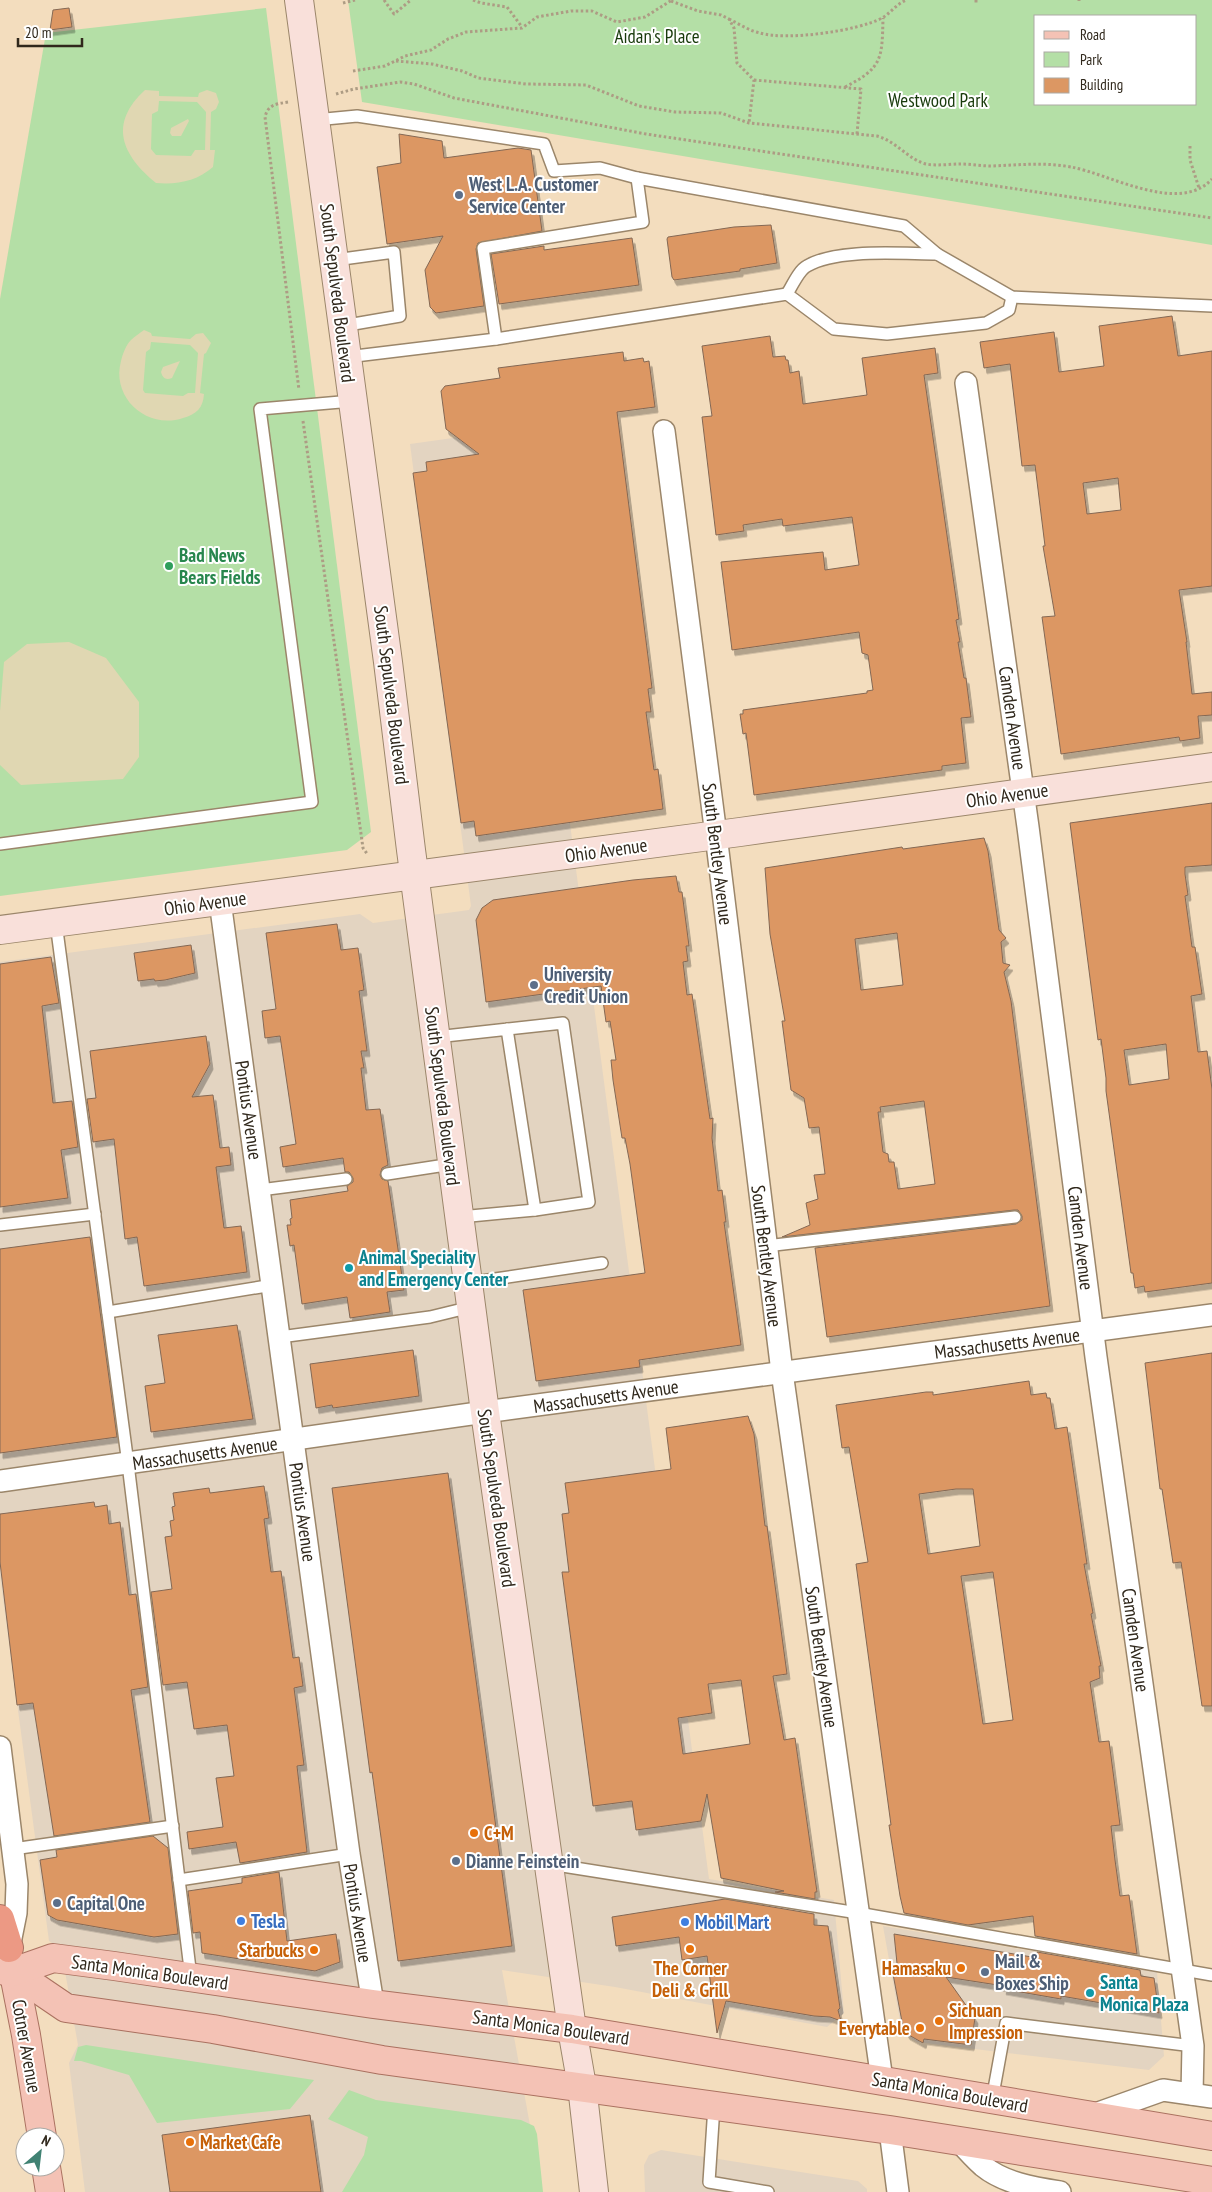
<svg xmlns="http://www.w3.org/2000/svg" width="1212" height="2192" font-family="'PT Sans Narrow',sans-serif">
<defs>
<filter id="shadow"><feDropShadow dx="3" dy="5.5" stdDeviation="0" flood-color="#0004"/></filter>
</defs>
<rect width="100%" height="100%" fill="#f3ddbe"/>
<!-- commercial -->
<g fill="#e3d4c1">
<path d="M518,429L709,1879L834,1900L844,2013L827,2027L615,1987L502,1970L542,2192H85L69,2063L78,2045L61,1949L49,1941L0,1576V962L360,914L373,923L469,910L471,906L410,444Z"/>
<path d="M883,1926L1157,1972L1164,2056L1149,2070L917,2042L902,2032Z"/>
<path d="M661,2150L858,2181L867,2189V2192H645L644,2165L649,2155Z"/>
</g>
<!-- green -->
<g fill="#b4dfa6" fill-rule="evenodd">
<path d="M348,0H1212V245L362,102ZM1036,16H1196V104H1036Z"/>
<path d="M266,8L371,832L347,850L0,896V299L46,33Z"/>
<path d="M86,2045L314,2080L290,2109L157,2123L129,2075L81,2061H74L78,2047Z"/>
<path d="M349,2090L376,2100L521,2120L534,2126L537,2134L543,2192H342L364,2155L368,2137L328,2119Z"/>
</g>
<!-- sand -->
<g fill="#e0d7b2" fill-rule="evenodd">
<path d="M145,90L159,91V96L198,97L199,93L207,90L216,93L219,102L216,109L211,112L210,150H215L213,167C197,181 177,185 156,183C122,155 108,124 145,90ZM159,101L197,102L206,112L205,150H195L191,156L156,155L151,149L152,114L158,111Z"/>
<path d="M188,119L189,121L181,136H172L170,133L171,128Z"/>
<path d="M144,330L151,333L152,336L190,339L196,334L203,333L211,343L206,353L204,354L200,393L204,394C203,408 197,414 183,418C147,430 111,398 121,361C123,353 126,345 131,340C135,336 140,333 144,330ZM151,342L190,345L198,353L195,393H188L183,396L145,393L143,390L146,352L150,349Z"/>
<path d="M180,361L172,378C166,380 163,379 161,372L163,367Z"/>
<path d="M69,642L106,658L139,702V757L123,779L21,785L0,765V711L4,662L27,644Z"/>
</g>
<!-- building -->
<g fill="#dc9763" stroke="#846854" fill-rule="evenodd" filter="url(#shadow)">
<path d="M69,8L72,27L50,30L53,10Z"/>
<path d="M399,134L442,141L444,158L518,148L531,150L542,231L478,243L476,249L484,306L436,313L430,307L425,270L443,236L387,244L377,167L401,163Z"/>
<path d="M771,225L777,263L740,269V271L674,280L672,277L667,239L668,237L734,227Z"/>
<path d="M632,238L639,285L499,304L491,254L544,246V250Z"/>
<path d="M1172,316L1178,356L1212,351V586L1179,590L1187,642H1186L1192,694L1212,692V715L1198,716L1200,738L1180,741L1179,737L1061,754L1042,617L1055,616L1043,546H1045L1035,465L1022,466L1010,364L984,368L980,342L1054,332L1059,372L1104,366L1099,326ZM1118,478L1121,510L1087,514L1083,483Z"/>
<path d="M770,336L773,357L785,356L786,360H788L790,373L799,371L803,404L867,395L862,358L935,348L938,373L924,375L959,619L956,620L960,642H958L964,678H966L971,717L961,718L966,763L942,766V770L754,795L746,733L743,734L740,714H743V710L867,693V691L873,690L868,655L862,653L859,632L732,650L721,562L823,552L825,570L859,565L852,517L783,526L782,519L743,525L744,531L716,535L702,417L712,416L702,346Z"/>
<path d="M623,352L624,361L643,358L644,362L649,361L655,407L617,412L652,688L648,689L651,712H646L654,770L658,769L663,809L476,836L474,821L461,823L413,473L427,471L426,462L479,454L446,429L441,391L445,386L500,378L498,368Z"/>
<path d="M1212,803V865L1185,867V874L1188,895L1185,896L1192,947H1195L1202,994L1191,996L1198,1052L1207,1051L1212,1089V1283L1145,1292L1144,1286L1135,1288L1133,1273H1131L1106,1091V1078L1101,1039L1098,1040L1070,823ZM1166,1044L1169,1079L1129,1085L1124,1050Z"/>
<path d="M984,838L988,851L999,930L1006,938L1001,942L1003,963L1010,965L1004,972L1011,1001L1050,1306L827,1337L815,1248L1016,1224L1022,1220V1216L1018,1210H1014L782,1237L810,1225L806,1203L818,1199L814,1175L825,1174L819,1127L809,1128L804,1098L791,1090L782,1021H785L770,934L765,868L902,847L903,849ZM897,933L903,985L861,990L855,939ZM924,1101L935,1184L898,1189L894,1162H889L888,1154L883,1152L878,1112H881L880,1107Z"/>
<path d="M676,876L679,892H682L689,946H686L688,961L683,962L687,995L692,994L710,1119L713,1118L712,1138L718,1191L722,1190L726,1222H724L741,1345L639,1360L640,1367L536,1381L523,1290L645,1273L630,1164L625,1138H622L613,1080L611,1060H616L610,1021L606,1022L601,986L486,1002L476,920L482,908L493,900L633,880Z"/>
<path d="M337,924L341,950L358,948L364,990L359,991L367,1051H361L364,1068H361L366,1110L380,1109L388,1165L382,1168L380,1175L382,1179L388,1181L404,1290L387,1292L390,1312L350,1318L347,1297L302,1304L294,1245L290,1246L287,1225H291L290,1219L292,1218L290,1200L348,1191L347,1186L353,1182V1178L349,1172H345L343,1158L283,1167L280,1147L296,1144L280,1036L265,1038L262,1011L276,1009L266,933Z"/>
<path d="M191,945L195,973L165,980L155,981L154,979L138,981L134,953Z"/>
<path d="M51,957L59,1003L42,1006L53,1103L72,1101L78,1147L61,1150L68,1198L0,1207V964Z"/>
<path d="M206,1036L210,1064L192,1097L213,1095L220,1148L229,1147L231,1165L216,1167L224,1228L241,1226L247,1272L144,1286L137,1237L125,1239L114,1139L93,1142L87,1099L96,1098L90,1051Z"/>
<path d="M90,1237L117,1437L0,1453V1249Z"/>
<path d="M237,1325L253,1419L151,1432L145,1386L165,1383L158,1335Z"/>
<path d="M413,1350L419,1396L333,1408L332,1405L316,1408L310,1364Z"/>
<path d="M1212,1353V1706H1202L1181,1562L1173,1563L1162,1489H1160L1145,1363Z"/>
<path d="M1029,1381L1031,1395L1046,1393L1047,1398H1050L1055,1429L1067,1427L1087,1564H1084L1093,1613L1091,1614L1101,1666H1099L1100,1678L1090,1682L1099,1742L1109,1741L1120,1825L1111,1826L1115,1860L1120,1896L1129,1895L1137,1954L1035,1936L1033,1916L968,1925L904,1913L900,1896L889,1825H891L856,1564L868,1562L849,1447L842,1448L836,1405L926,1392H933V1395ZM956,1489H973L980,1546L928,1554L919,1494ZM993,1572L1013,1720L983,1724L961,1576Z"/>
<path d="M748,1416L754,1434L765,1526H767L787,1674L773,1676L784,1740L795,1738L817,1892H815V1899L775,1892L784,1891L721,1878L707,1794L701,1821L636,1830L632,1801L593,1806L562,1572H569L562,1514L569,1513L565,1483L671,1469L666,1428ZM741,1680L750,1744L683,1754L678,1718L712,1713L708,1684Z"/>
<path d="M448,1473L512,1946L398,1961L372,1772L370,1773L332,1488Z"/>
<path d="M264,1486L269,1518L264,1519L271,1572L281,1571L293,1658L299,1657L303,1686L294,1688L304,1765L297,1766L307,1852L240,1863L236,1842L189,1849L187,1832L223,1827L216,1778L234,1776L227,1725L194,1729L187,1682L163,1685L151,1592L172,1589L165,1537L172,1536L170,1521L174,1520L172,1507L175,1506L173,1493L209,1488L210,1493Z"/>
<path d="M94,1502L95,1507L107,1505L109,1524L120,1522L129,1595L136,1594L148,1687L131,1690L150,1822L54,1836L33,1703L17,1705L0,1562V1514Z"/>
<path d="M153,1836L168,1848L178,1934L154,1937L57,1920L48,1915L40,1860L57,1857L56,1850Z"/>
<path d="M279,1872L287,1941L336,1934L340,1962L315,1971L202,1953L200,1932L193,1933L188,1891L242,1883V1878Z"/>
<path d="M725,1899L814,1914V1925L828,1926L840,2008L838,2010L841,2021L830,2017L814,2016L726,2001L717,2033L707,1956L682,1960L679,1937L616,1946L612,1917Z"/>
<path d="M894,1934L1038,1958L1037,1952L1140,1970L1141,1976L1154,1978L1159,2013L1061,1996V1999L1003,1989L1004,1986L946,1977L975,2018L971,2045L924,2039L923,2043L907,2034L903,2027L893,1974L898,1973Z"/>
<path d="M310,2115L321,2192H170L162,2135Z"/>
</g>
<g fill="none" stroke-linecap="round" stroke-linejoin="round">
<!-- lane casing -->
<g stroke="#9b866a" stroke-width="14">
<g id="lane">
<path d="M315,120L357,116L544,144L554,171L600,168L637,178L904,226L937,254L1012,297L1212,306"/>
<path d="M335,260L394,252L400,316L342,326"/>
<path d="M787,294C792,286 799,270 807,266C837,248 902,254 937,254"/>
<path d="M496,339L787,294L834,329L887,334L986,323L1009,310L1012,297"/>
<path d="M347,357L496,339L483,248L643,222L637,178"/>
<path d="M0,844L312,802L260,409L352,401"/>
<path d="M56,923L128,1464L191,1977"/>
<path d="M436,1037L563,1023L589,1202L535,1210L507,1029"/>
<path d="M387,1174L452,1164"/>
<path d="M260,1190L346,1179"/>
<path d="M460,1217L535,1210"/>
<path d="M0,1225L95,1214"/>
<path d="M766,1246L1015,1217"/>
<path d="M468,1283L602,1263"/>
<path d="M108,1312L273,1285"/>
<path d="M280,1337L430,1317L471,1307"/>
<path d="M13,1849L173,1826"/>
<path d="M550,1864L858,1913L1212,1975"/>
<path d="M179,1880L349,1854"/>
<path d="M992,2100L1006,2023L1193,2046"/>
<path d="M714,2106L709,2182L768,2192"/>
</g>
</g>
<!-- street casing -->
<g stroke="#9b866a" stroke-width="24">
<g id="street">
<path d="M966,383L1028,827L1096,1357L1193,2046L1192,2094"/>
<path d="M664,431L716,835L782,1372L882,2080"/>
<path d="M220,901L349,1854L373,2004"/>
<path d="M0,1481L485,1412L1212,1315"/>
<path d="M0,1747L17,1884L16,1913L9,1948"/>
<path d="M1090,2116L1163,2090L1212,2097"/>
<path d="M890,2130L898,2192"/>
<path d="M958,2140C966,2149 974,2158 983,2166C1004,2183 1033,2188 1060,2192"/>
</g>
</g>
<!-- secondary casing -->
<g stroke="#9b866a" stroke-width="30">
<g id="secondary">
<path d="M299,0L388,662L411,850L485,1412L572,2029L582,2086L594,2192"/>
<path d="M0,930L740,832L1212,767"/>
</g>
</g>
<!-- primary casing -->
<g stroke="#aa7160" stroke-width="30">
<g id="primary">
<path d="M12,1964L26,2035L42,2137"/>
<path d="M0,1970L13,1972L66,2008L213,2029L382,2060L890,2130L1212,2181"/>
<path d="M13,1972L53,1958L114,1966L373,2004L572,2029L1212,2136"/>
<path d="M46,2167L50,2192"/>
</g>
</g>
<!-- highway casing -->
<g stroke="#aa7160" stroke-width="30">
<path id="highway" d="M0,1919L9,1948"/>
</g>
<!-- path -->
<g stroke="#ad9c84" stroke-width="3" stroke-dasharray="2.5 2.5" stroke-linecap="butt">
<path d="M384,0L394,14L411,0"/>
<path d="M473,0L481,3L507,7L522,27"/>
<path d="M976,0V4"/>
<path d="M1079,0V1"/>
<path d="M671,1L698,11L721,15L729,19L734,28L737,63L754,80L749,123"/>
<path d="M343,3L355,0"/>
<path d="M729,19C739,24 750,31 760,33C787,41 857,31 882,18C891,13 897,3 907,0"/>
<path d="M396,61L432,64L462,71L478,78L526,84L586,85L639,106L675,112L721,113L749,123L877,136C896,141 909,160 926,164C937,166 950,164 961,164C971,164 981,166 991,166C1018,165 1044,162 1071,167C1110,174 1179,215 1212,179"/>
<path d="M353,71L385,66L405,56L431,50L448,39L466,32L522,28L537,17L571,11H592L617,22L645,17L672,0"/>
<path d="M754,80L861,89L857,134"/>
<path d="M845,87C883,68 882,58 883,18"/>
<path d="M336,94L354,89L400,82L414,84L454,98L646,134L1212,218"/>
<path d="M288,102C277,104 268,104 265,117L299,390"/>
<path d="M1190,146V160L1199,188"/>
<path d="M303,421L363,848L368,855"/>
</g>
<!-- lane -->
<use href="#lane" stroke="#fff" stroke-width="11"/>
<!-- street -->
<use href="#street" stroke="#fff" stroke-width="21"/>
<!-- secondary -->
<use href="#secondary" stroke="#f9e0da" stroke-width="28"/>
<!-- primary -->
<use href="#primary" stroke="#f4c2b5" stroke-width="28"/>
<!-- highway -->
<use href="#highway" stroke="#ec9984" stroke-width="28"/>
</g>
<!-- markers -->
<g fill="#5c6f8a" stroke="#fff" stroke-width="2">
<circle cx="459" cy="195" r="5"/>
<circle cx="534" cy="985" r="5"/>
<circle cx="456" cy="1861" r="5"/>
<circle cx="57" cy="1903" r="5"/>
<circle cx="985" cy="1972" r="5"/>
</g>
<circle fill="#2e9e5b" stroke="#fff" stroke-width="2" cx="169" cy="566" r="5"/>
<g fill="#0f9aa8" stroke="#fff" stroke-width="2">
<circle cx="349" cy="1268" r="5"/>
<circle cx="1090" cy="1993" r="5"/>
</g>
<g fill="#e8710a" stroke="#fff" stroke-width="2">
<circle cx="474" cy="1833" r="5"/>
<circle cx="690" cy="1949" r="5"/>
<circle cx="314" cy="1950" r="5"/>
<circle cx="961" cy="1968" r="5"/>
<circle cx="939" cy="2021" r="5"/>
<circle cx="920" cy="2028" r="5"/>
<circle cx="190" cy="2142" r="5"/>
</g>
<g fill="#3f7fe0" stroke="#fff" stroke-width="2">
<circle cx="241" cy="1921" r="5"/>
<circle cx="685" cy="1922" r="5"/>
</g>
<g text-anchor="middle" stroke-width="4" stroke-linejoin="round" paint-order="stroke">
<!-- park labels -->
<g font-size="19" fill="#183a0b" stroke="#fff">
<text x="657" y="43">Aidan's Place</text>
<text x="938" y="107">Westwood Park</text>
</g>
<!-- service labels -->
<g font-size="19" font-weight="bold" fill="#4e5e75" stroke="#fff" text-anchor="start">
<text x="469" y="191">West L.A. Customer<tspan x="469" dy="22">Service Center</tspan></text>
<text x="544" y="981">University<tspan x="544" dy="22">Credit Union</tspan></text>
<text x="466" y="1868">Dianne Feinstein</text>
<text x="67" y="1910">Capital One</text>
<text x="995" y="1968">Mail &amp;<tspan x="995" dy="22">Boxes Ship</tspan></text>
</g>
<!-- street labels -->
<g font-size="19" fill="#30281c" stroke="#fff">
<text transform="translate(338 293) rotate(83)" y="7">South Sepulveda Boulevard</text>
<text transform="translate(392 695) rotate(83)" y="7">South Sepulveda Boulevard</text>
<text transform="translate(1013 718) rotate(82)" y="7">Camden Avenue</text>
<text transform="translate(1007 795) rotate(-8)" y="7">Ohio Avenue</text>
<text transform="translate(606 850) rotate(-8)" y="7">Ohio Avenue</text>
<text transform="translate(718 854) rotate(83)" y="7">South Bentley Avenue</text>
<text transform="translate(205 903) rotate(-8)" y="7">Ohio Avenue</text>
<text transform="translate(443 1096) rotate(83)" y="7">South Sepulveda Boulevard</text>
<text transform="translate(249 1110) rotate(82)" y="7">Pontius Avenue</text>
<text transform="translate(1081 1238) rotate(83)" y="7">Camden Avenue</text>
<text transform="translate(767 1256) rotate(83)" y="7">South Bentley Avenue</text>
<text transform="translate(1007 1343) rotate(-7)" y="7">Massachusetts Avenue</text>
<text transform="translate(606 1396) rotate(-8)" y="7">Massachusetts Avenue</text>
<text transform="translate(205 1453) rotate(-8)" y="7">Massachusetts Avenue</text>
<text transform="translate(497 1498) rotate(82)" y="7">South Sepulveda Boulevard</text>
<text transform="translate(303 1512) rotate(82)" y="7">Pontius Avenue</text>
<text transform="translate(1136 1640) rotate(82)" y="7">Camden Avenue</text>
<text transform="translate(822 1657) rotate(82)" y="7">South Bentley Avenue</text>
<text transform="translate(358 1913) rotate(81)" y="7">Pontius Avenue</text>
<text transform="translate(150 1972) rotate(8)" y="7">Santa Monica Boulevard</text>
<text transform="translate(551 2027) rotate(8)" y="7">Santa Monica Boulevard</text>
<text transform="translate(27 2046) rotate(80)" y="7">Cotner Avenue</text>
<text transform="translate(950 2092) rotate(10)" y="7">Santa Monica Boulevard</text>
</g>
<!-- leisure labels -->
<g font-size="19" font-weight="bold" fill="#27864d" stroke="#fff" text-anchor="start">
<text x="179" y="562">Bad News<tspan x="179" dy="22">Bears Fields</tspan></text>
</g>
<!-- culture labels -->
<g font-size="19" font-weight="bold" fill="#0d838f" stroke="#fff" text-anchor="start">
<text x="359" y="1264">Animal Speciality<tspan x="359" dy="22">and Emergency Center</tspan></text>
<text x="1100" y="1989">Santa<tspan x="1100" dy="22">Monica Plaza</tspan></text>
</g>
<!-- food labels -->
<g font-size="19" font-weight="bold" fill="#c56008" stroke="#fff" text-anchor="start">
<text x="484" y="1840">C+M</text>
<text x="304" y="1957" text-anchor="end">Starbucks</text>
<text x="690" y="1975" text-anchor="middle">The Corner<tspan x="690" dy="22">Deli &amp; Grill</tspan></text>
<text x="951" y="1975" text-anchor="end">Hamasaku</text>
<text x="949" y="2017">Sichuan<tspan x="949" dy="22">Impression</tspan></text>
<text x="910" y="2035" text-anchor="end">Everytable</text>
<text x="200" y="2149">Market Cafe</text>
</g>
<!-- shop labels -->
<g font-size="19" font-weight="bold" fill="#366cbe" stroke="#fff" text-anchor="start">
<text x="251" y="1928">Tesla</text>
<text x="695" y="1929">Mobil Mart</text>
</g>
</g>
<!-- legend -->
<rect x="1034" y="15" width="162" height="90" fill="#ffffff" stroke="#aca9a4"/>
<rect x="1044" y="31" width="25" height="8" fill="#f4c2b5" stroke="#aca9a4"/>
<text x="1080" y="40" font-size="15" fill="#30281c">Road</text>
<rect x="1044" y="52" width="25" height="15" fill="#b4dfa6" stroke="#aca9a4"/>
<text x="1080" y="65" font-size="15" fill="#30281c">Park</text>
<rect x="1044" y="78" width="25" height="15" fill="#dc9763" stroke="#aca9a4"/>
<text x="1080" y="90" font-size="15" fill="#30281c">Building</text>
<!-- north arrow -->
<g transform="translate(40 2152) rotate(28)"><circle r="24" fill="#ffffff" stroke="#aca9a4"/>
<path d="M0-4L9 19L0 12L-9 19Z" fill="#408273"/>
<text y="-8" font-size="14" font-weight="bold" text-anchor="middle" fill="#30281c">N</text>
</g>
<!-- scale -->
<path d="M18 38v8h64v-8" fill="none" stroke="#30281c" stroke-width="2.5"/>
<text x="25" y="38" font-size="15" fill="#30281c" stroke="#ffffff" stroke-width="4" paint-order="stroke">20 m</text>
</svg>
